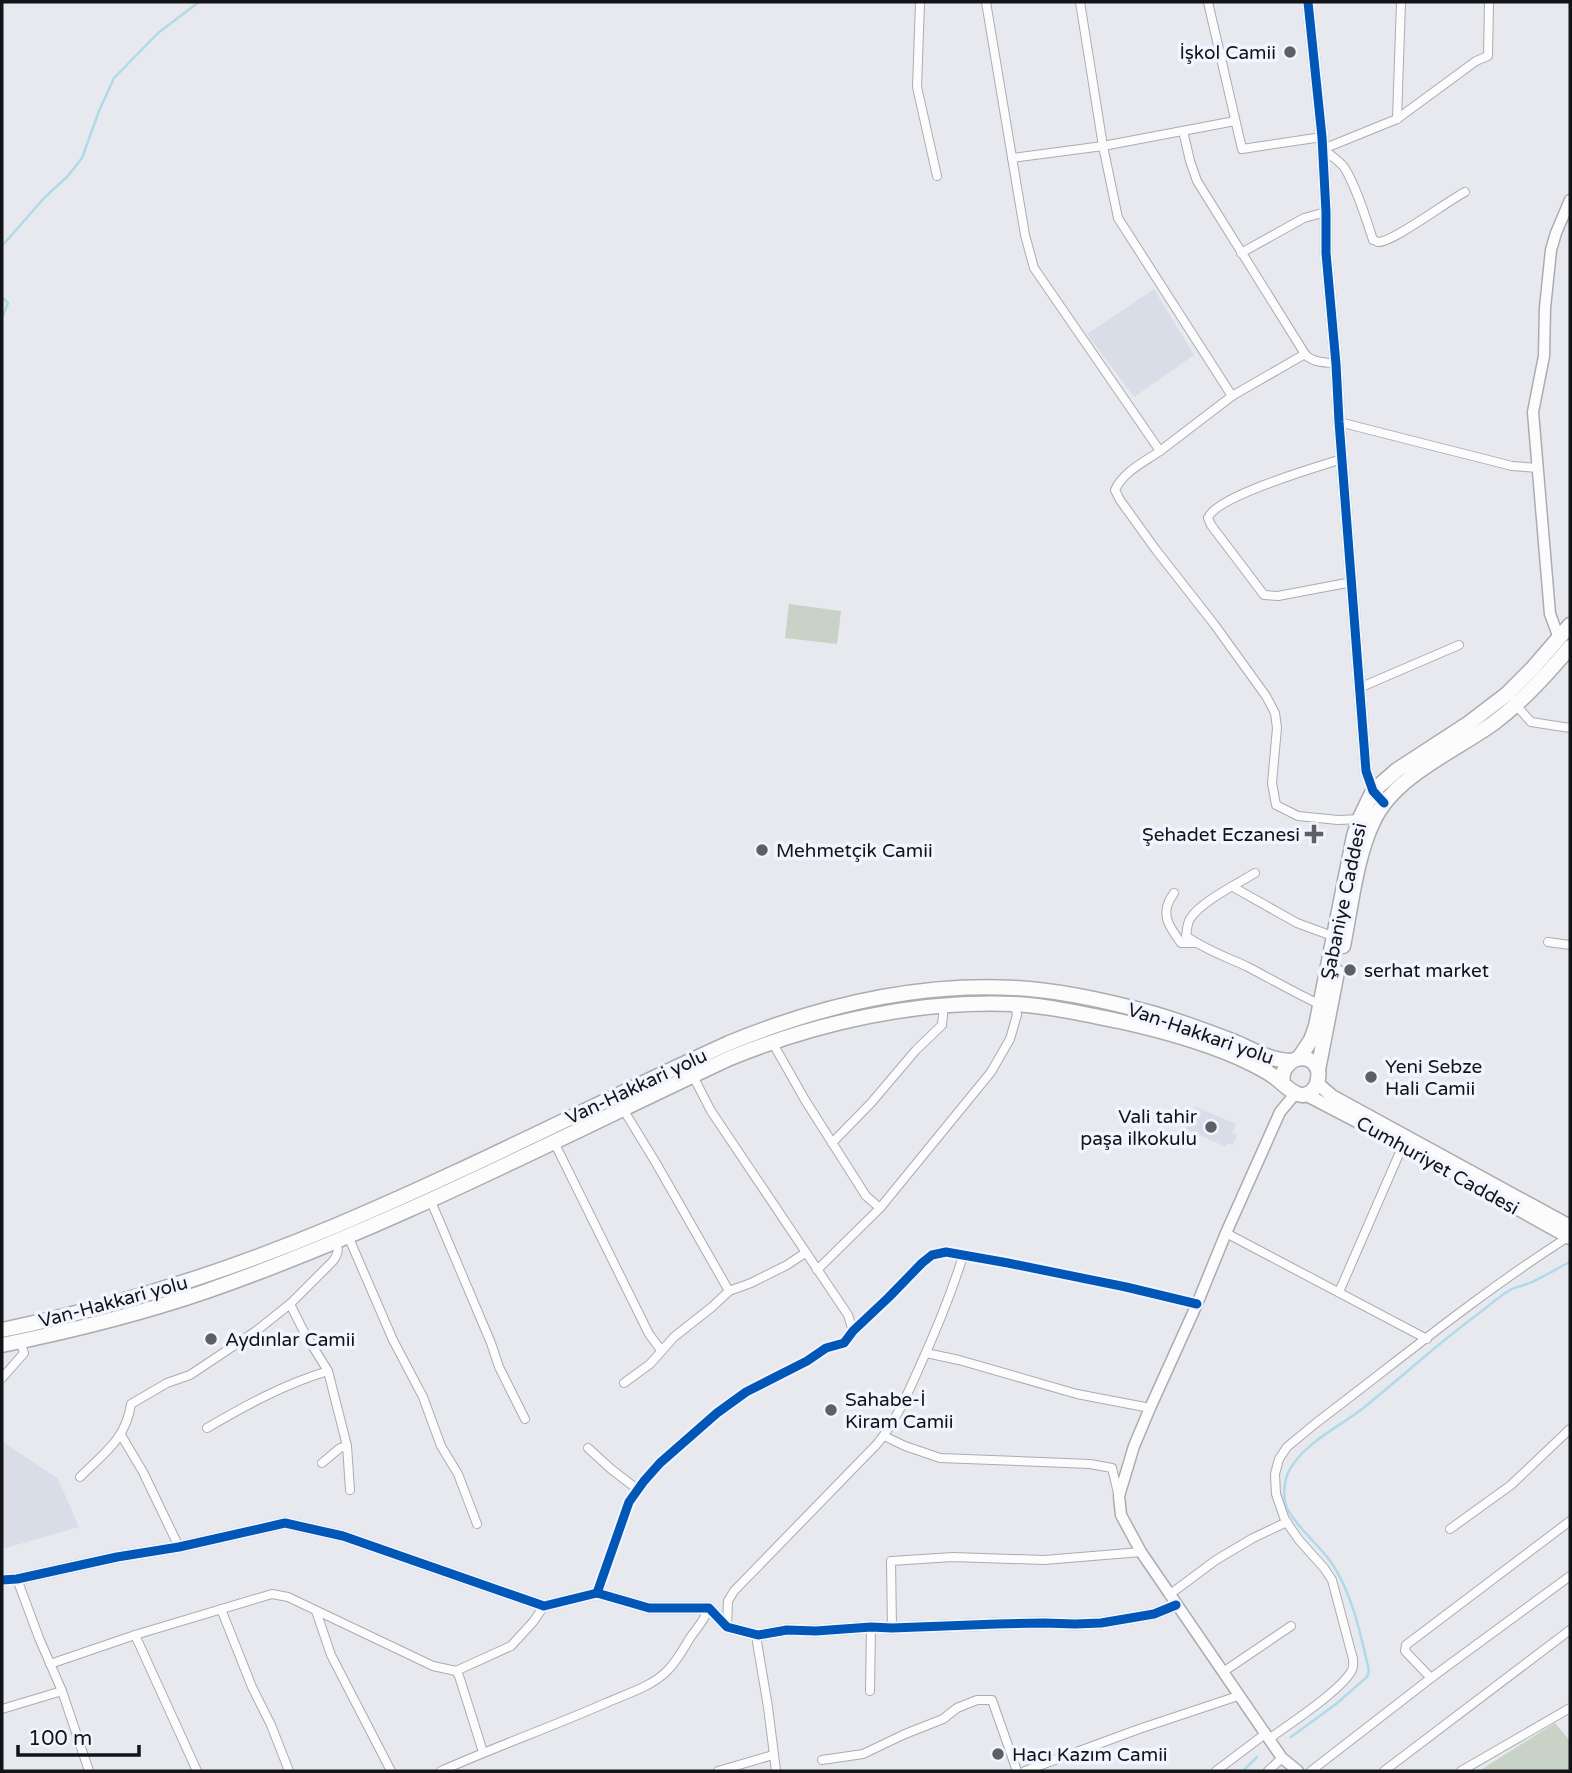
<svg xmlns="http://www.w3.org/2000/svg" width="1572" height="1773" font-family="'Varela Round',sans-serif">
<rect width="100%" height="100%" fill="#e8e9ef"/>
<!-- built -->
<g fill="#d9dde8">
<path d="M1154,289L1194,355L1134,397L1087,334Z"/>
<path d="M1196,1107L1236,1124L1232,1133L1237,1135L1233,1145L1228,1143L1226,1147L1186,1129Z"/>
<path d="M2,1441L58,1479L79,1527L2,1549Z"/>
</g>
<!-- green -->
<g fill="#c8d2c6">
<path d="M789,604L841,611L837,644L785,638Z"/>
<path d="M1555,1723L1570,1741V1771H1479Z"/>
</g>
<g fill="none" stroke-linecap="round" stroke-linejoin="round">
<!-- stream -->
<g stroke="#afdae8" stroke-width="2.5">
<path d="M2,246L45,197L67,177L82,158L99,111L114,78L158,33L199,2"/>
<path d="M2,297L8,303L2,318"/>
<path d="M1291,1737L1336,1704L1367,1677L1369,1671C1361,1636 1353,1596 1333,1565C1322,1547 1289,1521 1285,1502C1283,1490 1285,1475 1292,1466C1308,1441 1339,1427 1362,1409C1401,1378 1438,1343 1478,1314C1489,1306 1500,1295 1512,1289C1519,1286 1526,1285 1532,1282C1545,1276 1558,1268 1570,1262"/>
<path d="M1243,1771L1257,1757"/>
</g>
<!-- street casing -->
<g stroke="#abacb0" stroke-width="10">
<g id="street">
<path d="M920,2L917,87L937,176"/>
<path d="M986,2L1025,235L1034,268L1160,451L1232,396L1305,354C1312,363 1326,362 1336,364"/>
<path d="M1080,2L1103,146L1118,218L1232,396"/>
<path d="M1208,2L1242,149L1322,137"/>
<path d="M1397,119L1401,2"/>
<path d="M1183,131L1190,161L1197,181L1305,354"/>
<path d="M1323,149L1397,119L1476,61L1488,56L1489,2"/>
<path d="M1323,149C1330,155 1338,160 1344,167C1356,186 1366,218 1373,240C1375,240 1376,241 1378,242C1392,243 1449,200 1465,192"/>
<path d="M1012,158L1103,146L1235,121"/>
<path d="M1241,253L1304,218L1326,212"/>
<path d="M1339,422L1512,466L1538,468"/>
<path d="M1160,451C1144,462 1123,472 1115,490L1120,500L1156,550L1214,624L1266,696L1275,713L1277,728L1272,783L1276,805L1298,816L1338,820L1363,819"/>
<path d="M1342,459C1317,467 1216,496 1208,518L1211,525L1264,595L1278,596L1352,582"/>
<path d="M1359,688L1459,645"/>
<path d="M1516,705L1531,722L1570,728"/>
<path d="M1255,873C1237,884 1200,902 1190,919C1187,924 1187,930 1186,936C1204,949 1226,957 1246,966C1271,979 1295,993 1321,1005"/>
<path d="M1233,887L1297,923L1335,937"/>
<path d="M1174,893C1159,913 1168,925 1181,943H1195"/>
<path d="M1548,942L1570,945"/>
<path d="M771,1040L805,1100L866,1196L880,1208"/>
<path d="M693,1076L711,1111L848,1315L853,1331"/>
<path d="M623,1109L656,1163L729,1291"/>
<path d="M554,1142L649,1334L661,1350"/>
<path d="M832,1143L871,1103L916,1050L942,1025L944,1005"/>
<path d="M430,1199L491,1343L499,1367L525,1419"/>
<path d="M1226,1233L1427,1339"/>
<path d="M348,1236L393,1340L423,1397L441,1446L458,1474L477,1524"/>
<path d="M817,1270L880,1208L991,1072L1010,1039L1017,1015L1015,1004"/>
<path d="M1339,1292L1403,1145"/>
<path d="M290,1304L305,1334L328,1371L347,1446L350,1490"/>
<path d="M926,1353L959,1360L1077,1394L1150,1408"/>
<path d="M2,1378L24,1353L20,1341"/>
<path d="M624,1383L650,1364L674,1337L712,1307L729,1291L751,1283L787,1265L805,1253"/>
<path d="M207,1428C246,1405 285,1384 328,1371"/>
<path d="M121,1435L143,1472L179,1547"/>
<path d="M884,1436L905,1446L940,1458L1090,1464L1112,1468L1118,1493"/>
<path d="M588,1448L611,1469L637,1489"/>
<path d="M322,1463L340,1448L347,1446"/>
<path d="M80,1477C104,1453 126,1439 131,1404L167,1383L190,1375L256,1331L290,1304L333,1261C338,1254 339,1250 336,1241"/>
<path d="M1450,1529L1511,1485L1570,1429"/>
<path d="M17,1579L39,1638L62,1691L89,1771"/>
<path d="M597,1593L629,1502L644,1481L660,1463L717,1413L746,1392L807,1361L826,1348L844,1343L853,1331L889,1297L922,1263L932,1255L946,1252L1008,1263L1126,1287L1197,1304"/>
<path d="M1169,1595L1216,1560L1253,1538L1287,1522"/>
<path d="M221,1609L252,1687L271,1725L289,1771"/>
<path d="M316,1611L331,1655L391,1771"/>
<path d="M727,1627L728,1601L734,1591L877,1444C896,1421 907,1395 919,1368C936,1331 951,1294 963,1256"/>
<path d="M892,1628L891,1561L953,1557L1044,1560L1141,1552"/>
<path d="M135,1635L197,1771"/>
<path d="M758,1635L757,1642L768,1707L776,1771"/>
<path d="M50,1664L135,1635L272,1594L288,1597L433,1666L456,1671L511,1646L533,1622L544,1606"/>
<path d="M456,1671L459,1676L483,1752"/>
<path d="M1223,1672L1291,1626"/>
<path d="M1431,1678L1405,1651L1406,1645L1570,1521"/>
<path d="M870,1691L871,1627"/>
<path d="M2,1709L62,1691"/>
<path d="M1269,1739C1289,1724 1342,1690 1352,1670C1354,1666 1353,1663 1353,1659L1332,1580L1324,1568L1299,1540L1285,1520L1276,1494L1275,1474L1279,1459L1287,1447L1316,1423C1399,1360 1480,1293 1568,1237"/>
<path d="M822,1760L863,1754L905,1734L943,1719L957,1708L977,1700H992L1017,1771"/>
<path d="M441,1771C495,1747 551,1727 606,1703C626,1694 651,1687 667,1671C678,1660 684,1647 692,1635C699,1626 705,1619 709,1608"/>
<path d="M718,1771L773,1755"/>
<path d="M1025,1771L1139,1729L1238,1696"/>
<path d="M1216,1771L1265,1734"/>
<path d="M1268,1771L1282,1758"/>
<path d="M1311,1771L1431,1678L1570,1576"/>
<path d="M1384,1771L1570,1630"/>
<path d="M1461,1771L1570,1708"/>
</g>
</g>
<!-- secondary casing -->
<g stroke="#abacb0" stroke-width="13">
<g id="secondary">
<path d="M1308,2L1322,137L1326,212V253L1336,364L1339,422L1366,771L1373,791L1384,803"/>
<path d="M1559,638L1550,614L1533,412L1544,356L1545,308L1551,250L1556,233L1570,200"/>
<path d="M1295,1094L1280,1112L1226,1233L1197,1304L1150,1408L1134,1446L1119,1496L1121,1515L1141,1552L1282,1758L1298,1771"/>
<path d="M2,1580L17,1579L117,1557L179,1547L285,1523L343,1536L544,1606L597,1593L649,1608H709L727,1627L758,1635L787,1630L816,1631L871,1627L892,1628L997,1624L1044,1623L1075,1624L1101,1623L1154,1614L1176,1605"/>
</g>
</g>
<!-- primary casing -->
<g stroke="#abacb0" stroke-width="15">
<g id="primary">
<path d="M1317,1083L1332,1096L1570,1226"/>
<path d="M1305,1094L1403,1145L1570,1238"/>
</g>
</g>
<!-- highway casing -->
<g stroke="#abacb0" stroke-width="17">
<g id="highway">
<path d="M1343,946C1351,907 1356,857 1373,822C1393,776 1457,750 1495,722C1524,700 1547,674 1570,647"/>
<path d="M1299,1058L1311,1040L1316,1026L1354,836L1360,818L1373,791L1397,770L1469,723L1507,694L1532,669L1570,625"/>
<path d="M1318,1070L1337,972"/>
<path d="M2,1330C116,1307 228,1271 335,1226C468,1170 597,1103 729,1043C819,1006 916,983 1014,988C1060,990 1111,1002 1155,1014C1182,1022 1209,1032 1235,1042C1253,1050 1270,1060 1290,1061"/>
<path d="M2,1345C71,1331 140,1314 207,1291C387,1228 557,1139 730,1058C819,1022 918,1000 1014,1004C1049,1006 1085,1014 1119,1021C1164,1031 1209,1043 1250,1063C1258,1067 1266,1071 1273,1076C1285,1084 1302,1108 1316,1086C1318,1081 1319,1075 1318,1070C1310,1048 1278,1059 1283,1084"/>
</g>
</g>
<!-- street -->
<use href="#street" stroke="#fcfcfd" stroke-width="8"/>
<!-- secondary -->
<use href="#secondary" stroke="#fcfcfd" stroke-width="10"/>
<!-- primary -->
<use href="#primary" stroke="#fcfcfd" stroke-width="12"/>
<!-- highway -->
<use href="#highway" stroke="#fcfcfd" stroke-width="14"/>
<!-- cycleway casing -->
<g stroke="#f2f5ff" stroke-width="13">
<g id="cycleway">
<path d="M1308,2L1322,137L1326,212V253L1336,364L1339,422L1366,771L1373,791L1384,803"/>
<path d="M2,1580L17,1579L117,1557L179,1547L285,1523L343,1536L544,1606L597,1593L649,1608H709L727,1627L758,1635L787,1630L816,1631L871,1627L892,1628L997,1624L1044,1623L1075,1624L1101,1623L1154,1614L1176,1605"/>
<path d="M597,1593L629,1502L644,1481L660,1463L717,1413L746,1392L807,1361L826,1348L844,1343L853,1331L889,1297L922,1263L932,1255L946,1252L1008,1263L1126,1287L1197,1304"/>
</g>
</g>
<!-- cycleway -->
<use href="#cycleway" stroke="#0057b8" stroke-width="9"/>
</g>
<!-- markers -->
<g fill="#5e5f63" stroke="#f2f5ff" stroke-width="2.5">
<circle cx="1290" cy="52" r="7"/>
<path d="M1310.5 823.5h7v7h7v7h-7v7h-7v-7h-7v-7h7z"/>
<circle cx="762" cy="850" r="7"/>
<circle cx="1350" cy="970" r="7"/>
<circle cx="1371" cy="1077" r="7"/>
<circle cx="1211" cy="1127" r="7"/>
<circle cx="211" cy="1339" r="7"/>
<circle cx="831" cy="1410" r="7"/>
<circle cx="998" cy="1754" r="7"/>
</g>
<g text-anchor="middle" stroke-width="7" stroke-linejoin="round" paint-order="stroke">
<!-- poi labels -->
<g font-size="19" fill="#131417" stroke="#f2f5ff" text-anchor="start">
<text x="1276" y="59" text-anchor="end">İşkol Camii</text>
<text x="1300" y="841" text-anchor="end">Şehadet Eczanesi</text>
<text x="776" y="857">Mehmetçik Camii</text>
<text x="1364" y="977">serhat market</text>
<text x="1385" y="1073">Yeni Sebze<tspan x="1385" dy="22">Hali Camii</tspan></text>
<text x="1197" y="1123" text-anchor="end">Vali tahir<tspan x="1197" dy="22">paşa ilkokulu</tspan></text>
<text x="225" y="1346">Aydınlar Camii</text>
<text x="845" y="1406">Sahabe-İ<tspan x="845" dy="22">Kiram Camii</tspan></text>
<text x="1012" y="1761">Hacı Kazım Camii</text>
</g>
<!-- street labels -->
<g font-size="19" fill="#131417" stroke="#f2f5ff">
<text transform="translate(1343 901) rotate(-78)" y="7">Şabaniye Caddesi</text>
<text transform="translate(1201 1033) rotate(19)" y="7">Van-Hakkari yolu</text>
<text transform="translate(636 1086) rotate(-25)" y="7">Van-Hakkari yolu</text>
<text transform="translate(1438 1165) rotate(29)" y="7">Cumhuriyet Caddesi</text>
<text transform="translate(113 1301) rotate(-15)" y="7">Van-Hakkari yolu</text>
</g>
</g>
<!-- border -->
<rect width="1572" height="1773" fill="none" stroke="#131417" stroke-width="7"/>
<!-- scale -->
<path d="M18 1745v10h121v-10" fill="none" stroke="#131417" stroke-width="3.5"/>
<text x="28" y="1745" font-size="21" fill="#131417" stroke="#f2f5ff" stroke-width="5" paint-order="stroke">100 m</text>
</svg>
